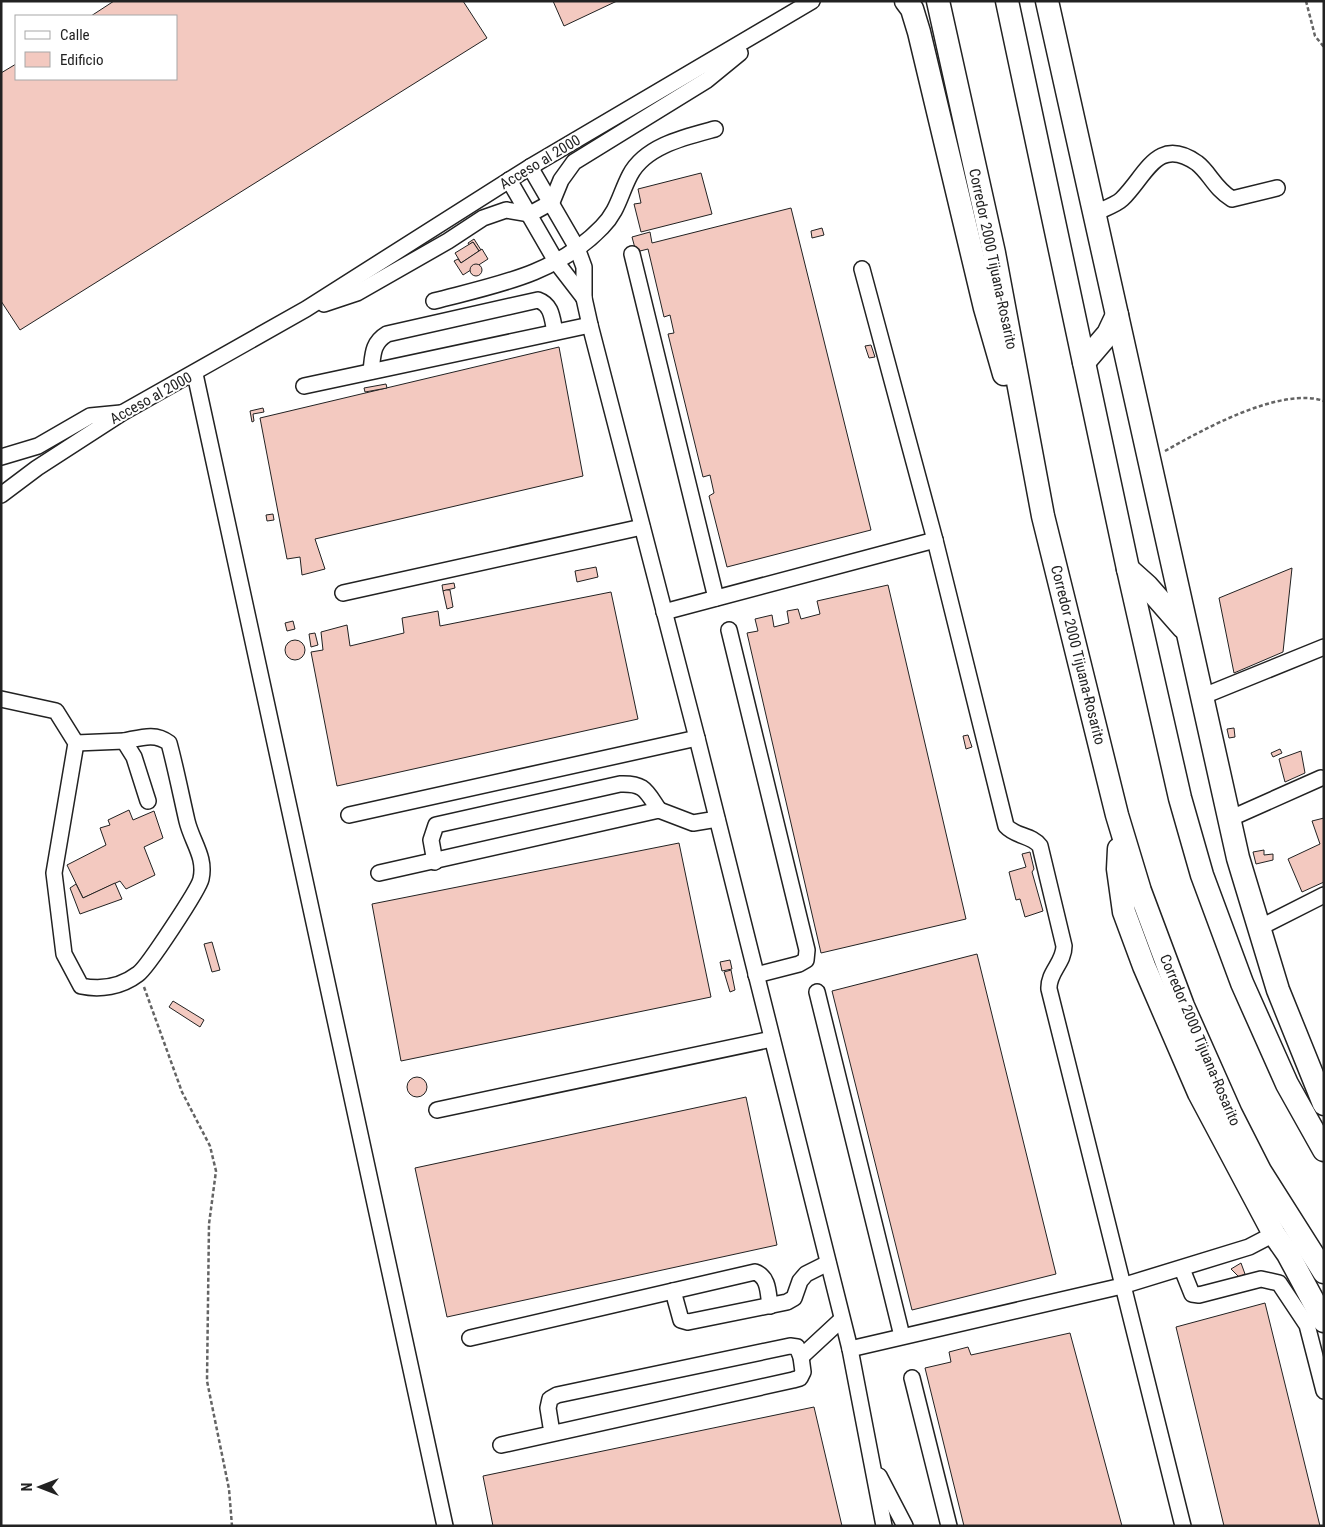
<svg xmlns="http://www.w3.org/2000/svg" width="1325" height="1527" font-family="'Roboto Condensed',sans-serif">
<rect width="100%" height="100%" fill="#fff"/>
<!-- building -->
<g fill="#f3c9c0" stroke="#222">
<path d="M114,1H463L487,38L20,330L1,301V73L16,64V79H176V16H91Z"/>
<path d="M553,1H617L564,26Z"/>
<path d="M701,173L712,214L641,232L634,204L641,203L638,189Z"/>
<path d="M791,208L871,530L727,567L709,496L714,493L710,475L703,477L668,334L674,333L670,315L664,317L648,249L636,252L632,237L650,232L652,243Z"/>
<path d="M822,228L824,235L812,238L811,231Z"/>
<path d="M474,239L481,250L479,251L473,242L469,245L468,243Z"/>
<path d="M473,242L479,251L461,263L455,253Z"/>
<path d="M482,249L488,259L463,275L454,261L458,259L461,263Z"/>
<circle cx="476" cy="270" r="6"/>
<path d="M871,345L875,357L869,358L865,346Z"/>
<path d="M559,347L583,476L315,539L325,569L302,575L300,557L287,559L260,418Z"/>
<path d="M386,384L387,388L365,392L364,388Z"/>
<path d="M263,408L264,412L253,414L254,421L252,422L250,411Z"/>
<path d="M273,514L274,520L267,521L266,515Z"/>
<path d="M596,567L598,577L577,582L575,571Z"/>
<path d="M1292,568L1283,652L1234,673L1219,598Z"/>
<path d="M454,583L455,588L443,591L442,585Z"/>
<path d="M888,585L966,919L821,953L747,633L758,631L755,619L772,615L774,627L789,623L787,611L798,609L801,619L820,614L817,601Z"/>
<path d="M446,590H450L453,607L447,609L443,591Z"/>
<path d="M611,592L638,719L337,786L311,652L323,650L321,632L347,625L350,646L404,633L402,618L438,611L440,626Z"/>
<path d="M293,621L295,629L287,631L285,623Z"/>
<path d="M315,633L318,645L311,647L309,634Z"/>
<circle cx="295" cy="650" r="10"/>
<path d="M1234,728L1235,737L1229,738L1227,729Z"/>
<path d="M968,735L972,747L966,749L963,736Z"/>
<path d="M1280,749L1282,753L1273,757L1271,753Z"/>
<path d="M1301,751L1305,773L1285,782L1279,759Z"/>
<path d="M129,810L133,820L154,811L163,838L144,847L155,875L126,889L120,881L83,898L67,865L106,845L100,828L110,825L108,820Z"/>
<path d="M1324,818V882L1302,892L1288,859L1320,844L1312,821Z"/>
<path d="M679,843L711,997L401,1061L372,904Z"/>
<path d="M1264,850V855L1273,854V860L1256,864L1253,852Z"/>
<path d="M1030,852L1034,869L1032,872L1043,911L1025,917L1020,899L1016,900L1009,872L1026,867L1022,854Z"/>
<path d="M115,883L122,899L80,914L70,888L76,884L83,898Z"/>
<path d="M212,942L220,970L212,972L204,944Z"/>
<path d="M977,954L1056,1274L912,1310L832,991Z"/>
<path d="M730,960L732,969L722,971L720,962Z"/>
<path d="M731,970L735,990L730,992L724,972Z"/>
<path d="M173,1001L204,1020L200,1027L169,1007Z"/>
<circle cx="417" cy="1087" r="10"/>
<path d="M746,1097L777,1245L447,1317L415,1168Z"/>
<path d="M1241,1263L1245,1274L1239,1277L1231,1269Z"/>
<path d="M1265,1303L1320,1526H1224L1176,1327Z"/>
<path d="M1070,1333L1122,1526H964L925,1368L951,1362L949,1352L968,1347L971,1355Z"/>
<path d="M814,1407L842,1526H493L483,1476Z"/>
</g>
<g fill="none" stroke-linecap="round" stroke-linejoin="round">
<!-- minor casing -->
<g stroke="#222" stroke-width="18">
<g id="minor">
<path d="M530,167L577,248L584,267V298L590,325L697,738L850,1349L884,1526"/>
<path d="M509,180L557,263L584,298"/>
<path d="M1095,213C1103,209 1116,205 1122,199C1146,176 1157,135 1197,163C1210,173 1214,188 1232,199L1277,188"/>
<path d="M632,254L716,598"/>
<path d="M862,269L935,540L1006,826C1016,837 1032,835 1040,846L1064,946C1064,963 1048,972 1049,989L1183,1526"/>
<path d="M434,301C495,285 556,275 602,227C618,211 620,194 630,175C645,146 685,137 715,129"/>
<path d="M324,304L357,293L448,241L483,218L506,210L530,214L552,202L561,180L574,162L707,80L740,53"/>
<path d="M371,371C373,355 372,343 387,334L538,300C552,305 552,318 555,332"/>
<path d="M195,374L445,1526"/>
<path d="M304,386L590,325"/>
<path d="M1,457L38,446L90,416L121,413"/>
<path d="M1,495L37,468L122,413L306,309L530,167L812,1"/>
<path d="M343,593L642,527"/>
<path d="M664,612L935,540"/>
<path d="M729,630L807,950L806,960L799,964L756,975"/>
<path d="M1201,697L1324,647"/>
<path d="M1,699L56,711L76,743L54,873L64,954L81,986C100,990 121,987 138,974C147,968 199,889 201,879C206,857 192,842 187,821C181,795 176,769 169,743C155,732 140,738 124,741"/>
<path d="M76,743L124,741L134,757L148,801"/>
<path d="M349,815L697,738"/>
<path d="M1229,819L1321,778"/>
<path d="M435,862L431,840L436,825L620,784C645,783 646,791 659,810"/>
<path d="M379,873L659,810L693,823L717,819"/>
<path d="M1259,928L1324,895"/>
<path d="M817,992L902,1336"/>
<path d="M437,1110L772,1039"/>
<path d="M1182,1269L1192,1294L1199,1295L1261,1279L1279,1283L1307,1325L1324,1391"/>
<path d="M673,1291L681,1320L688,1322L787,1302L794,1298L800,1281L806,1274L828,1263"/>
<path d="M470,1338L755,1272C769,1277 768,1293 770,1306"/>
<path d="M850,1349L1122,1286L1249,1247L1274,1234"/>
<path d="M801,1357L842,1319"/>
<path d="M912,1378L949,1526"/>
<path d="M501,1445L793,1380L800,1378L803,1372L801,1357L797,1347L790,1346L557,1395L550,1399L548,1408L552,1433"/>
<path d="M879,1476L905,1526"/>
</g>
</g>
<!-- highway casing -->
<g stroke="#222" stroke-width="25">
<g id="highway">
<path d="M906,1L912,9L919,32L985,308L1004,374"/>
<path d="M938,1L994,253L1043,516L1117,815L1140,891L1183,1006L1231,1114L1260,1171L1324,1272"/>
<path d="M1007,1L1128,569L1180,798L1202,875L1242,983L1287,1084L1324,1150"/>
<path d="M1047,1L1238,858L1278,990L1324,1104"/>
<path d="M1084,362L1108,334L1117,315"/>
<path d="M1128,569L1147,586L1183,627"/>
<path d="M1119,849L1118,869L1124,912L1144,966L1199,1093L1274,1234L1288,1254L1324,1321"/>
</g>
</g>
<!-- path -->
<g stroke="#646464" stroke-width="2.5" stroke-dasharray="4 2.5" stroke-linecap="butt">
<path d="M1306,1L1315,36L1324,47"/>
<path d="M1165,451C1202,430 1281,386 1324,401"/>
<path d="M144,987L182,1092L210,1146L216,1171L209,1224L207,1381L229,1489L232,1526"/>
</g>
<!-- minor -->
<use href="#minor" stroke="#fff" stroke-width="15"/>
<!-- highway -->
<use href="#highway" stroke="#fff" stroke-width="22"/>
</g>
<g text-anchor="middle" stroke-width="4" stroke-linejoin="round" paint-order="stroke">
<!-- street labels -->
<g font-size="15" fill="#222" stroke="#fff">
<text transform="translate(540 162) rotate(-31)" y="5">Acceso al 2000</text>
<text transform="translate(993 259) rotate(78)" y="5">Corredor 2000 Tijuana-Rosarito</text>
<text transform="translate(151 398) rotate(-29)" y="5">Acceso al 2000</text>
<text transform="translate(1078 655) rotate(76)" y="5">Corredor 2000 Tijuana-Rosarito</text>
<text transform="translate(1200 1040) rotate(67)" y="5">Corredor 2000 Tijuana-Rosarito</text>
</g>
</g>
<!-- border -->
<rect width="1325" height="1527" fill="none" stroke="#222222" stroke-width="5"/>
<!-- legend -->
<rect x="15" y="15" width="162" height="65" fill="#ffffff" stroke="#a7a7a7"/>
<rect x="25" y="31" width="25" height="8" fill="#ffffff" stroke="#a7a7a7"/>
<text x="60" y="40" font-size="15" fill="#222222">Calle</text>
<rect x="25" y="52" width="25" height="15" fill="#f3c9c0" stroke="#a7a7a7"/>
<text x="60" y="65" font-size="15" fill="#222222">Edificio</text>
<!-- north arrow -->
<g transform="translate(40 1487) rotate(270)" stroke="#ffffff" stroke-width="4" paint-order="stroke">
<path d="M0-4L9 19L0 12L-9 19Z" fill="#222222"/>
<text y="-8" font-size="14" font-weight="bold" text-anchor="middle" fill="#222222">N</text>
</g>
</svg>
